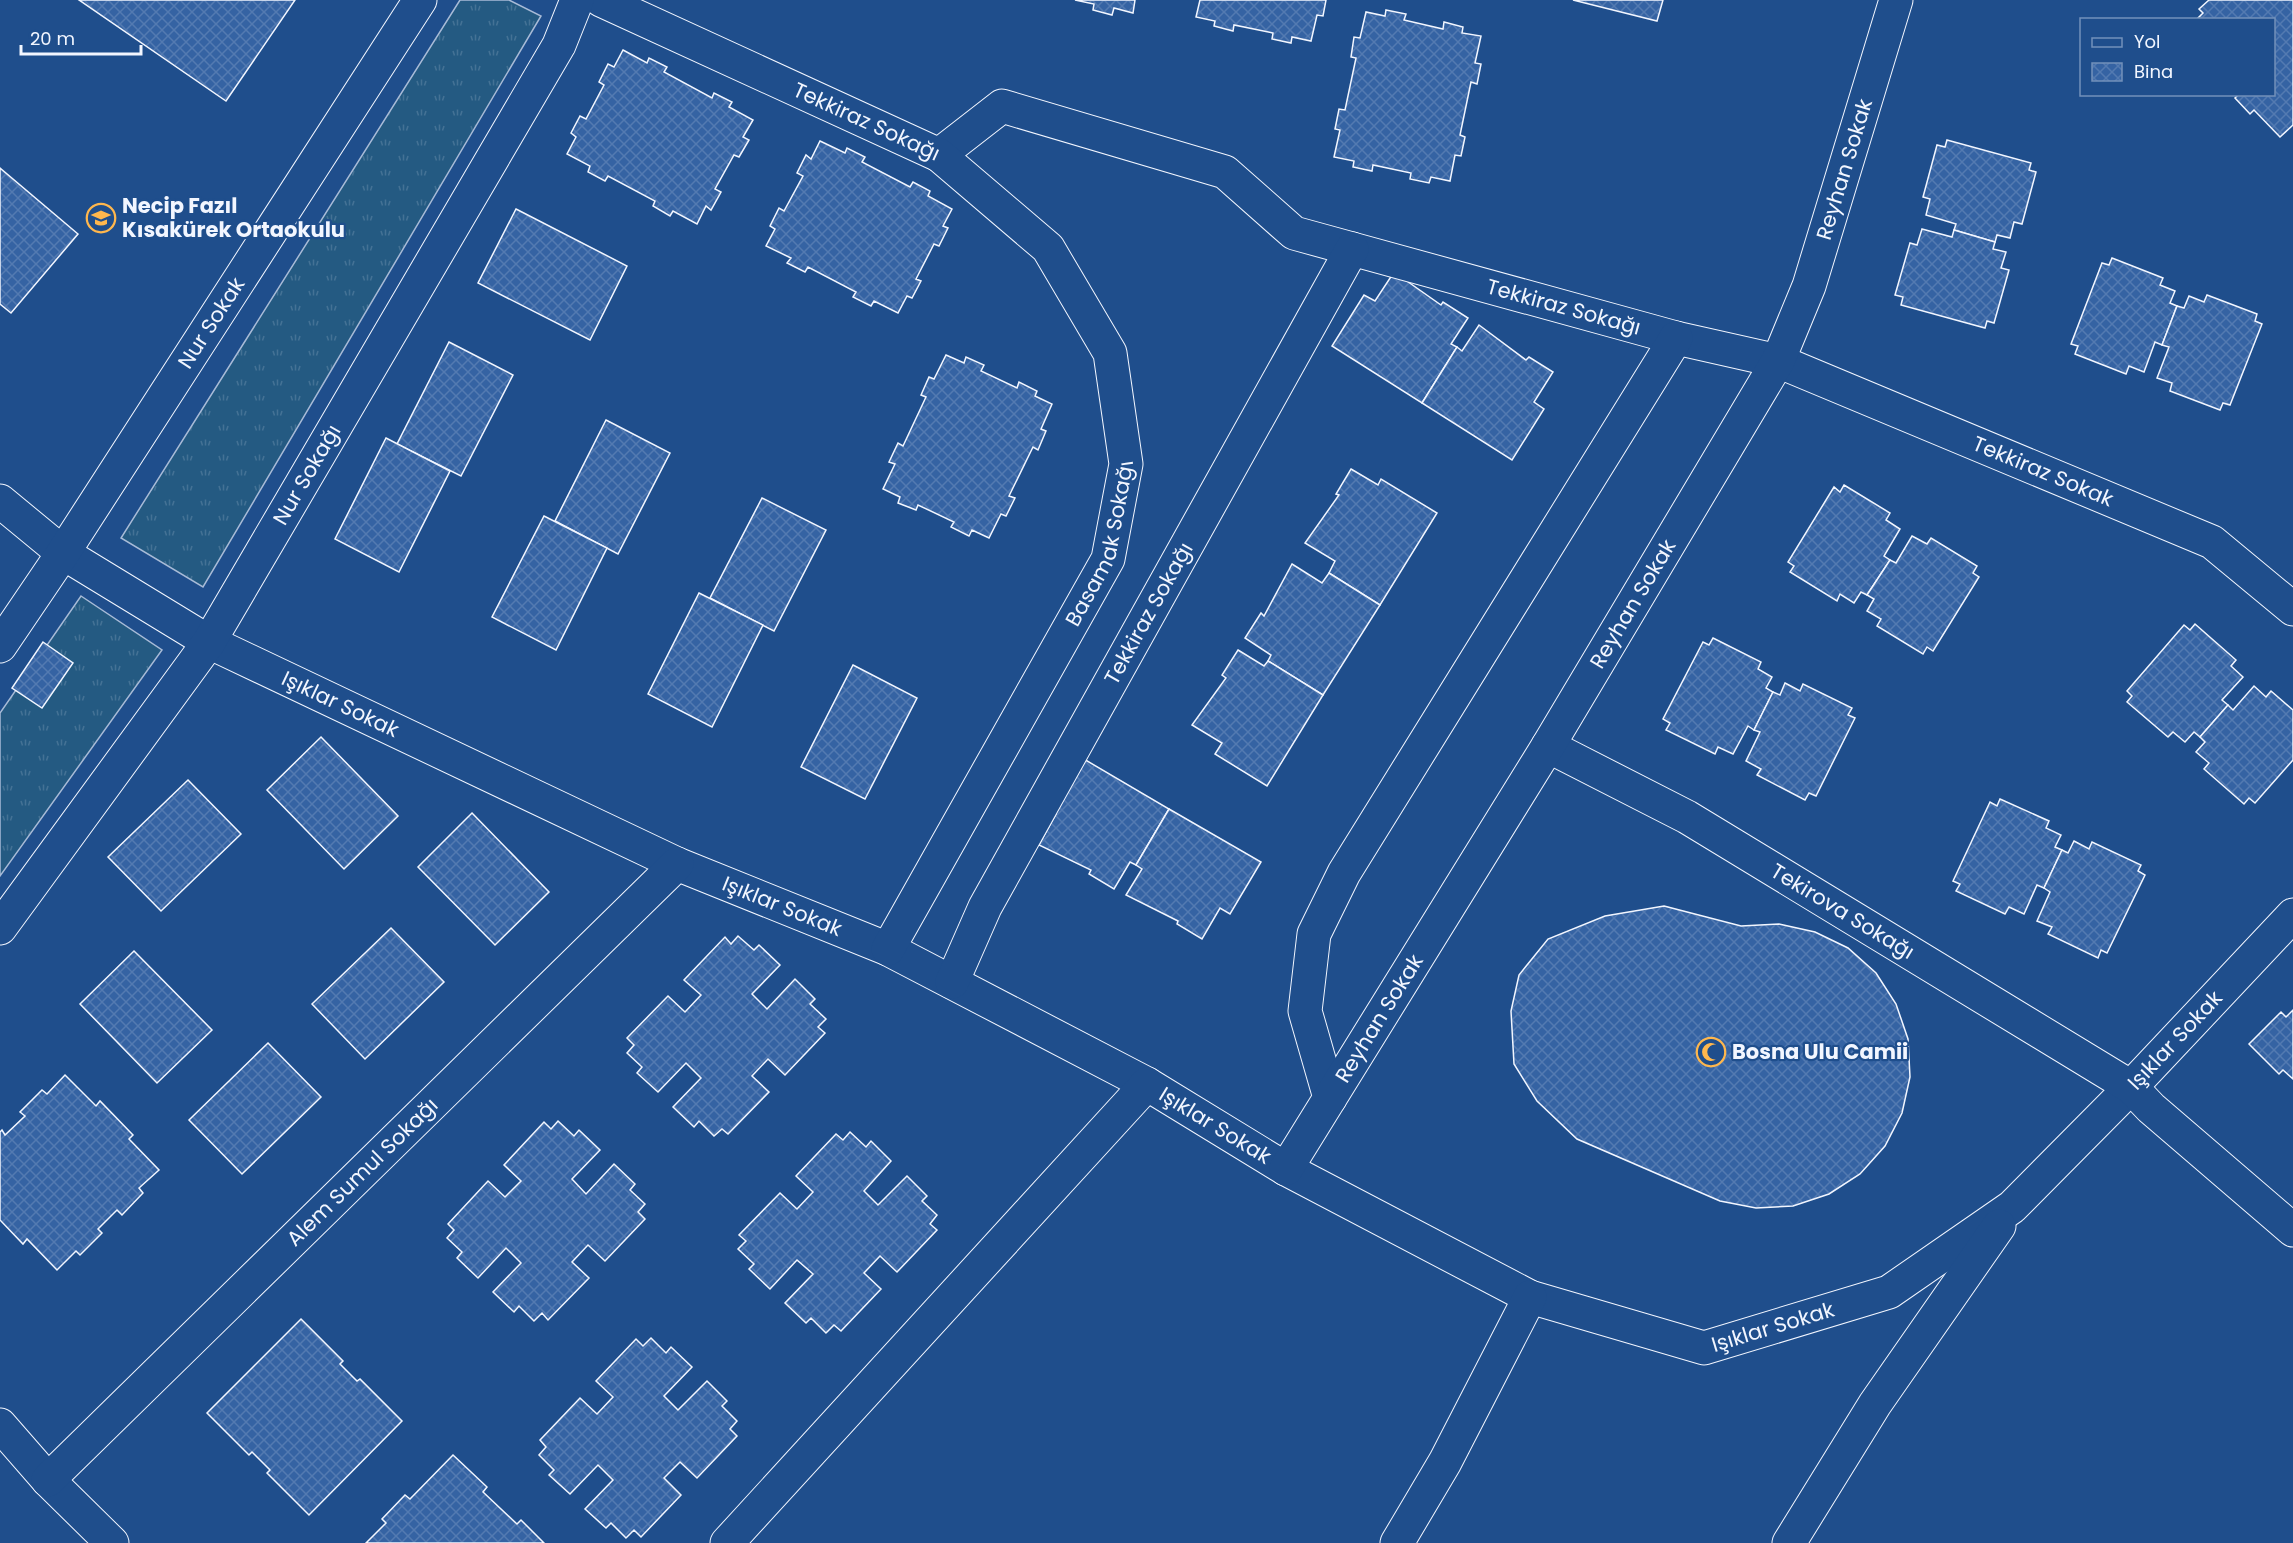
<svg xmlns="http://www.w3.org/2000/svg" width="2293" height="1543" font-family="Poppins,sans-serif">
<defs>
<pattern id="grass-tufts" width="24" height="20" patternUnits="userSpaceOnUse" patternTransform="scale(1.5)"><rect width="24" height="20" fill="#245a82"/><path d="M3 7l-1-3M5 7V3M7 7l1-3M15 17l-1-3M17 17v-4M19 17l1-3" fill="none" stroke="#447295"/></pattern>
<pattern id="building-cross-hatch" width="8" height="8" patternUnits="userSpaceOnUse" patternTransform="scale(1.5)"><rect width="8" height="8" fill="#3563a3"/><path d="M0 0l8 8M0 8l8-8" fill="none" stroke="#537ab1"/></pattern>
</defs>
<rect width="100%" height="100%" fill="#1f4e8c"/>
<!-- grass -->
<g fill="url(#grass-tufts)" stroke="#a8bbd7" stroke-width="1.5">
<path d="M460,0H509L541,16L203,587L121,538Z"/>
<path d="M81,596L162,650L0,876V713Z"/>
</g>
<!-- building -->
<g fill="url(#building-cross-hatch)" stroke="#f2f6ff" stroke-width="1.5">
<path d="M79,0H295L226,101Z"/>
<path d="M1075,0H1135L1133,13L1114,8L1112,15L1093,10L1094,4Z"/>
<path d="M1200,0H1326L1323,16L1317,15L1311,41L1292,37L1291,43L1272,39L1273,33L1234,25L1233,31L1214,26L1215,21L1196,17Z"/>
<path d="M1573,0H1663L1657,21Z"/>
<path d="M2209,0H2293V125L2280,137L2254,110L2250,114L2235,98L2239,94H2274V20H2196L2203,13L2199,9Z"/>
<path d="M1386,10L1406,14L1404,20L1443,29L1444,22L1463,27L1462,33L1481,36L1475,63L1481,64L1477,84L1471,82L1460,135L1465,137L1461,156L1455,155L1450,181L1431,177L1429,183L1410,179L1411,173L1373,165L1372,171L1353,167L1354,161L1334,157L1340,130L1335,129L1339,109L1345,110L1356,58L1351,57L1354,37L1360,38L1366,12L1385,16Z"/>
<path d="M623,50L647,63L649,58L667,67L664,72L712,98L714,93L732,102L729,107L753,120L743,137L749,140L739,157L734,155L715,189L721,192L711,210L706,206L697,224L673,211L670,216L653,206L655,201L608,176L605,181L588,172L590,166L567,154L576,137L571,133L580,116L586,119L604,85L599,82L608,64L614,67Z"/>
<path d="M1947,140L2031,163L2029,170L2036,172L2022,224L2014,222L2010,238L1997,235L1995,242L1954,230L1956,224L1926,215L1930,199L1923,197L1937,145L1945,147Z"/>
<path d="M820,141L845,153L847,148L865,157L862,162L910,187L913,182L930,191L928,196L952,209L943,226L948,228L939,246L934,244L916,279L921,281L912,298L907,296L898,313L874,301L871,306L853,297L856,292L808,267L805,272L787,263L791,258L766,246L775,229L770,226L779,208L784,211L803,176L797,173L806,155L811,159Z"/>
<path d="M0,168L78,234L11,313L0,304Z"/>
<path d="M516,209L627,266L590,340L478,283Z"/>
<path d="M1922,229L1952,237L1954,230L1995,242L1993,249L2006,252L2001,268L2009,270L1994,323L1987,321L1985,328L1901,305L1903,297L1895,295L1910,243L1917,245Z"/>
<path d="M2112,258L2163,278L2160,285L2175,291L2170,303L2177,306L2162,345L2155,342L2144,372L2129,366L2126,374L2075,354L2078,346L2071,344L2102,263L2109,265Z"/>
<path d="M1394,272L1441,305L1443,302L1468,318L1451,344L1457,347L1422,403L1332,346L1364,295L1375,301Z"/>
<path d="M2207,295L2257,314L2255,321L2262,324L2230,405L2223,403L2220,410L2170,391L2172,383L2157,378L2169,347L2162,345L2177,306L2184,308L2189,296L2204,302Z"/>
<path d="M1479,325L1526,360L1529,357L1553,372L1534,402L1544,409L1512,460L1422,403L1457,347L1462,351Z"/>
<path d="M449,342L513,375L461,476L397,444Z"/>
<path d="M946,355L964,363L966,357L984,365L981,371L1017,388L1019,382L1037,391L1035,396L1052,404L1041,429L1046,431L1038,450L1033,447L1009,496L1015,498L1006,516L1001,514L989,538L972,530L969,536L951,527L954,522L918,505L916,510L898,503L900,497L883,489L895,464L889,462L898,443L903,446L926,397L921,395L929,377L934,379Z"/>
<path d="M606,420L670,453L618,554L555,521Z"/>
<path d="M386,438L450,471L399,572L335,539Z"/>
<path d="M1351,469L1378,485L1381,479L1437,513L1380,605L1329,573L1335,561L1305,543L1339,495L1336,494Z"/>
<path d="M1844,485L1890,513L1886,520L1900,529L1884,556L1890,560L1867,595L1861,592L1854,603L1840,594L1837,601L1790,572L1794,566L1788,562L1834,487L1840,492Z"/>
<path d="M762,498L826,530L774,631L710,598Z"/>
<path d="M544,516L607,548L556,650L492,617Z"/>
<path d="M1912,536L1927,544L1931,538L1977,566L1973,573L1979,577L1933,651L1927,647L1923,654L1877,626L1881,619L1867,611L1874,599L1867,595L1890,560L1896,563Z"/>
<path d="M1292,564L1322,583L1329,573L1380,605L1323,695L1268,661L1271,655L1245,638L1261,613L1264,616Z"/>
<path d="M699,593L763,625L712,727L648,694Z"/>
<path d="M2195,624L2236,660L2231,666L2243,677L2222,700L2228,705L2200,737L2194,732L2185,742L2173,732L2168,737L2127,702L2132,696L2127,691L2184,625L2190,630Z"/>
<path d="M1713,638L1761,662L1758,669L1772,677L1766,688L1773,692L1754,730L1748,726L1733,754L1718,747L1715,754L1666,730L1670,723L1663,719L1703,642L1709,645Z"/>
<path d="M43,642L73,663L42,708L12,688Z"/>
<path d="M1238,650L1264,666L1268,661L1323,695L1267,786L1215,754L1222,743L1192,725L1226,678L1222,675Z"/>
<path d="M853,665L917,698L865,799L801,767Z"/>
<path d="M1785,683L1800,691L1803,684L1852,708L1848,715L1855,718L1816,796L1809,793L1805,800L1757,775L1761,769L1746,761L1760,732L1754,730L1773,692L1780,695Z"/>
<path d="M2254,686L2266,697L2271,691L2293,710V760L2255,803L2249,798L2244,804L2204,769L2209,763L2196,752L2205,742L2200,737L2228,705L2233,710Z"/>
<path d="M321,737L398,816L344,869L267,790Z"/>
<path d="M1077,755L1169,809L1136,865L1130,862L1114,889L1089,874L1091,870L1039,845L1056,814L1046,808Z"/>
<path d="M188,780L241,834L161,911L108,857Z"/>
<path d="M2000,799L2049,821L2046,828L2061,835L2055,847L2062,850L2044,888L2037,885L2024,914L2009,907L2005,914L1956,891L1960,884L1953,881L1990,802L1997,806Z"/>
<path d="M1169,809L1261,862L1230,914L1220,908L1202,939L1177,924L1178,921L1126,895L1142,869L1136,865Z"/>
<path d="M472,813L549,892L495,945L418,867Z"/>
<path d="M2074,841L2089,849L2092,842L2141,865L2138,871L2145,875L2107,953L2101,950L2098,958L2048,934L2052,927L2037,921L2050,892L2044,888L2062,850L2068,853Z"/>
<path d="M1664,906L1741,926L1779,924L1815,932L1848,948L1876,973L1896,1004L1908,1039L1910,1077L1902,1113L1885,1146L1860,1174L1829,1194L1793,1206L1756,1208L1720,1201L1577,1139L1537,1101L1514,1064L1511,1011L1519,975L1548,939L1605,916Z"/>
<path d="M391,928L444,982L365,1059L312,1004Z"/>
<path d="M738,936L754,950L759,945L780,965L752,994L767,1009L795,979L815,999L810,1004L826,1019L818,1027L825,1033L785,1075L768,1059L752,1076L769,1092L728,1134L722,1129L714,1136L699,1121L694,1127L673,1107L701,1078L686,1063L658,1092L637,1073L642,1067L627,1053L634,1045L627,1038L668,996L685,1012L701,995L684,980L725,937L731,944Z"/>
<path d="M134,951L212,1030L157,1083L80,1004Z"/>
<path d="M2293,1010V1079L2283,1070L2279,1074L2249,1044L2281,1012L2286,1017Z"/>
<path d="M268,1043L321,1097L242,1174L189,1120Z"/>
<path d="M65,1075L96,1106L100,1101L133,1135L129,1139L159,1170L139,1188L143,1193L122,1215L117,1210L98,1229L102,1233L80,1255L76,1251L57,1270L27,1239L23,1244L0,1220V1132L2,1130L5,1135L25,1116L20,1112L42,1090L47,1094Z"/>
<path d="M558,1121L574,1136L579,1130L600,1150L572,1179L586,1194L614,1164L635,1184L630,1190L645,1204L638,1212L645,1219L605,1261L588,1245L572,1262L589,1278L548,1320L542,1313L534,1321L519,1306L514,1312L493,1292L521,1263L506,1248L478,1278L457,1258L462,1252L447,1238L454,1230L448,1224L488,1181L505,1197L521,1181L504,1165L544,1122L551,1129Z"/>
<path d="M850,1132L866,1147L871,1141L891,1161L864,1191L878,1205L907,1176L927,1196L922,1201L937,1215L930,1224L937,1230L897,1272L880,1256L864,1273L881,1289L841,1331L834,1325L826,1333L811,1318L806,1323L785,1303L813,1274L797,1260L770,1289L749,1269L754,1264L738,1249L746,1241L739,1235L780,1193L797,1209L813,1192L796,1176L836,1134L843,1140Z"/>
<path d="M301,1319L343,1361L340,1364L357,1381L360,1379L402,1421L309,1515L267,1473L270,1470L252,1452L249,1455L207,1413Z"/>
<path d="M651,1338L666,1353L671,1347L692,1367L664,1396L678,1410L707,1381L727,1401L722,1406L737,1421L730,1429L737,1436L697,1478L680,1462L664,1478L681,1495L641,1537L634,1530L626,1538L611,1523L606,1528L585,1509L613,1480L598,1465L570,1494L549,1475L554,1470L539,1455L546,1447L540,1440L580,1398L597,1414L613,1397L596,1381L636,1339L643,1346Z"/>
<path d="M453,1455L487,1487L483,1492L517,1524L521,1520L544,1543H366L386,1523L382,1519L405,1495L410,1499Z"/>
</g>
<g fill="none" stroke-linecap="round" stroke-linejoin="round">
<!-- minor casing -->
<g stroke="#f2f6ff" stroke-width="35">
<g id="minor">
<path id="s1" d="M601,0L939,155L1002,106L1225,172L1294,233L1676,338L1778,361L2212,542L2293,609"/>
<path id="s2" d="M0,501L63,553L209,642L677,864L888,949L1147,1084L1286,1169L1530,1297L1704,1348L1889,1292L2012,1207L2131,1087L2293,915"/>
<path id="s3" d="M0,646L63,553L420,0"/>
<path id="s4" d="M1548,746L1687,817L2131,1087L2151,1108L2293,1230"/>
<path id="s5" d="M0,928L209,642L559,45L577,0"/>
<path id="s6" d="M888,949L1108,559L1126,464L1110,353L1048,248L939,155"/>
<path id="s7" d="M952,982L985,907L1352,249"/>
<path d="M1330,1098L1305,1011L1314,934L1344,873L1676,338"/>
<path id="s8" d="M1286,1169L1548,746L1778,361L1809,286L1896,0"/>
<path d="M0,1425L48,1480L112,1543"/>
<path id="s9" d="M48,1480L677,864"/>
<path d="M727,1543L1147,1084"/>
<path d="M1397,1543L1445,1462L1530,1297"/>
<path d="M1789,1543L1875,1404L1999,1226"/>
</g>
</g>
<!-- minor -->
<use href="#minor" stroke="#1f4e8c" stroke-width="33"/>
</g>
<!-- icons -->
<defs>
<g id="school-ring" transform="scale(1.5)"><circle r="9.5" fill="#1f4e8c" stroke="#ffb74d" stroke-width="1.5"/><path d="M0-5L7-2L0 1L-7-2ZM-4 1L0 2.5L4 1V4Q0 6-4 4Z" fill="#ffb74d"/></g>
<g id="mosque-ring" transform="scale(1.5)"><circle r="9.5" fill="#1f4e8c" stroke="#ffb74d" stroke-width="1.5"/><path d="M3.5-4.9A6 6 0 1 0 3.5 4.9A5 5 0 1 1 3.5-4.9Z" fill="#ffb74d"/></g>
</defs>
<g fill-rule="evenodd">
<use href="#school-ring" x="101" y="218"/>
<use href="#mosque-ring" x="1711" y="1052"/>
</g>
<g text-anchor="middle" stroke-width="4.5" stroke-linejoin="round" paint-order="stroke">
<!-- street labels -->
<g font-size="21" fill="#f2f6ff" stroke="#1f4e8c">
<text dy="7" stroke="none"><textPath href="#s1" startOffset="292">Tekkiraz Sokağı</textPath></text>
<text dy="7" stroke="none"><textPath href="#s8" startOffset="1149">Reyhan Sokak</textPath></text>
<text dy="7" stroke="none"><textPath href="#s1" startOffset="1056">Tekkiraz Sokağı</textPath></text>
<text dy="7" stroke="none"><textPath href="#s3" startOffset="386">Nur Sokak</textPath></text>
<text dy="7" stroke="none"><textPath href="#s1" startOffset="1564">Tekkiraz Sokak</textPath></text>
<text dy="7" stroke="none"><textPath href="#s5" startOffset="548">Nur Sokağı</textPath></text>
<text dy="7" stroke="none"><textPath href="#s6" startOffset="460">Basamak Sokağı</textPath></text>
<text dy="7" stroke="none"><textPath href="#s8" startOffset="663">Reyhan Sokak</textPath></text>
<text dy="7" stroke="none"><textPath href="#s7" startOffset="418">Tekkiraz Sokağı</textPath></text>
<text dy="7" stroke="none"><textPath href="#s2" startOffset="398">Işıklar Sokak</textPath></text>
<text dy="7" stroke="none"><textPath href="#s2" startOffset="884">Işıklar Sokak</textPath></text>
<text dy="7" stroke="none"><textPath href="#s4" startOffset="338">Tekirova Sokağı</textPath></text>
<text dy="7" stroke="none"><textPath href="#s8" startOffset="177">Reyhan Sokak</textPath></text>
<text dy="7" stroke="none"><textPath href="#s2" startOffset="2486">Işıklar Sokak</textPath></text>
<text dy="7" stroke="none"><textPath href="#s2" startOffset="1370">Işıklar Sokak</textPath></text>
<text dy="7" stroke="none"><textPath href="#s9" startOffset="440">Alem Sumul Sokağı</textPath></text>
<text dy="7" stroke="none"><textPath href="#s2" startOffset="1982">Işıklar Sokak</textPath></text>
</g>
<!-- poi labels -->
<g font-size="21" font-weight="bold" fill="#f2f6ff" stroke="#1f4e8c" text-anchor="start">
<text x="122" y="213">Necip Fazıl<tspan x="122" dy="24">Kısakürek Ortaokulu</tspan></text>
<text x="1732" y="1059">Bosna Ulu Camii</text>
</g>
</g>
<!-- legend -->
<rect x="2080" y="18" width="195" height="78" fill="#1f4e8c" stroke="#7391ba" stroke-width="1.5"/>
<rect x="2092" y="38" width="30" height="9" fill="#1f4e8c" stroke="#7391ba" stroke-width="1.5"/>
<text x="2134" y="48" font-size="18" fill="#f2f6ff">Yol</text>
<rect x="2092" y="63" width="30" height="18" fill="url(#building-cross-hatch)" stroke="#7391ba" stroke-width="1.5"/>
<text x="2134" y="78" font-size="18" fill="#f2f6ff">Bina</text>
<!-- scale -->
<path d="M21 45v9h120v-9" fill="none" stroke="#f2f6ff" stroke-width="3"/>
<text x="30" y="45" font-size="18" fill="#f2f6ff" stroke="#1f4e8c" stroke-width="4.5" paint-order="stroke">20 m</text>
</svg>
